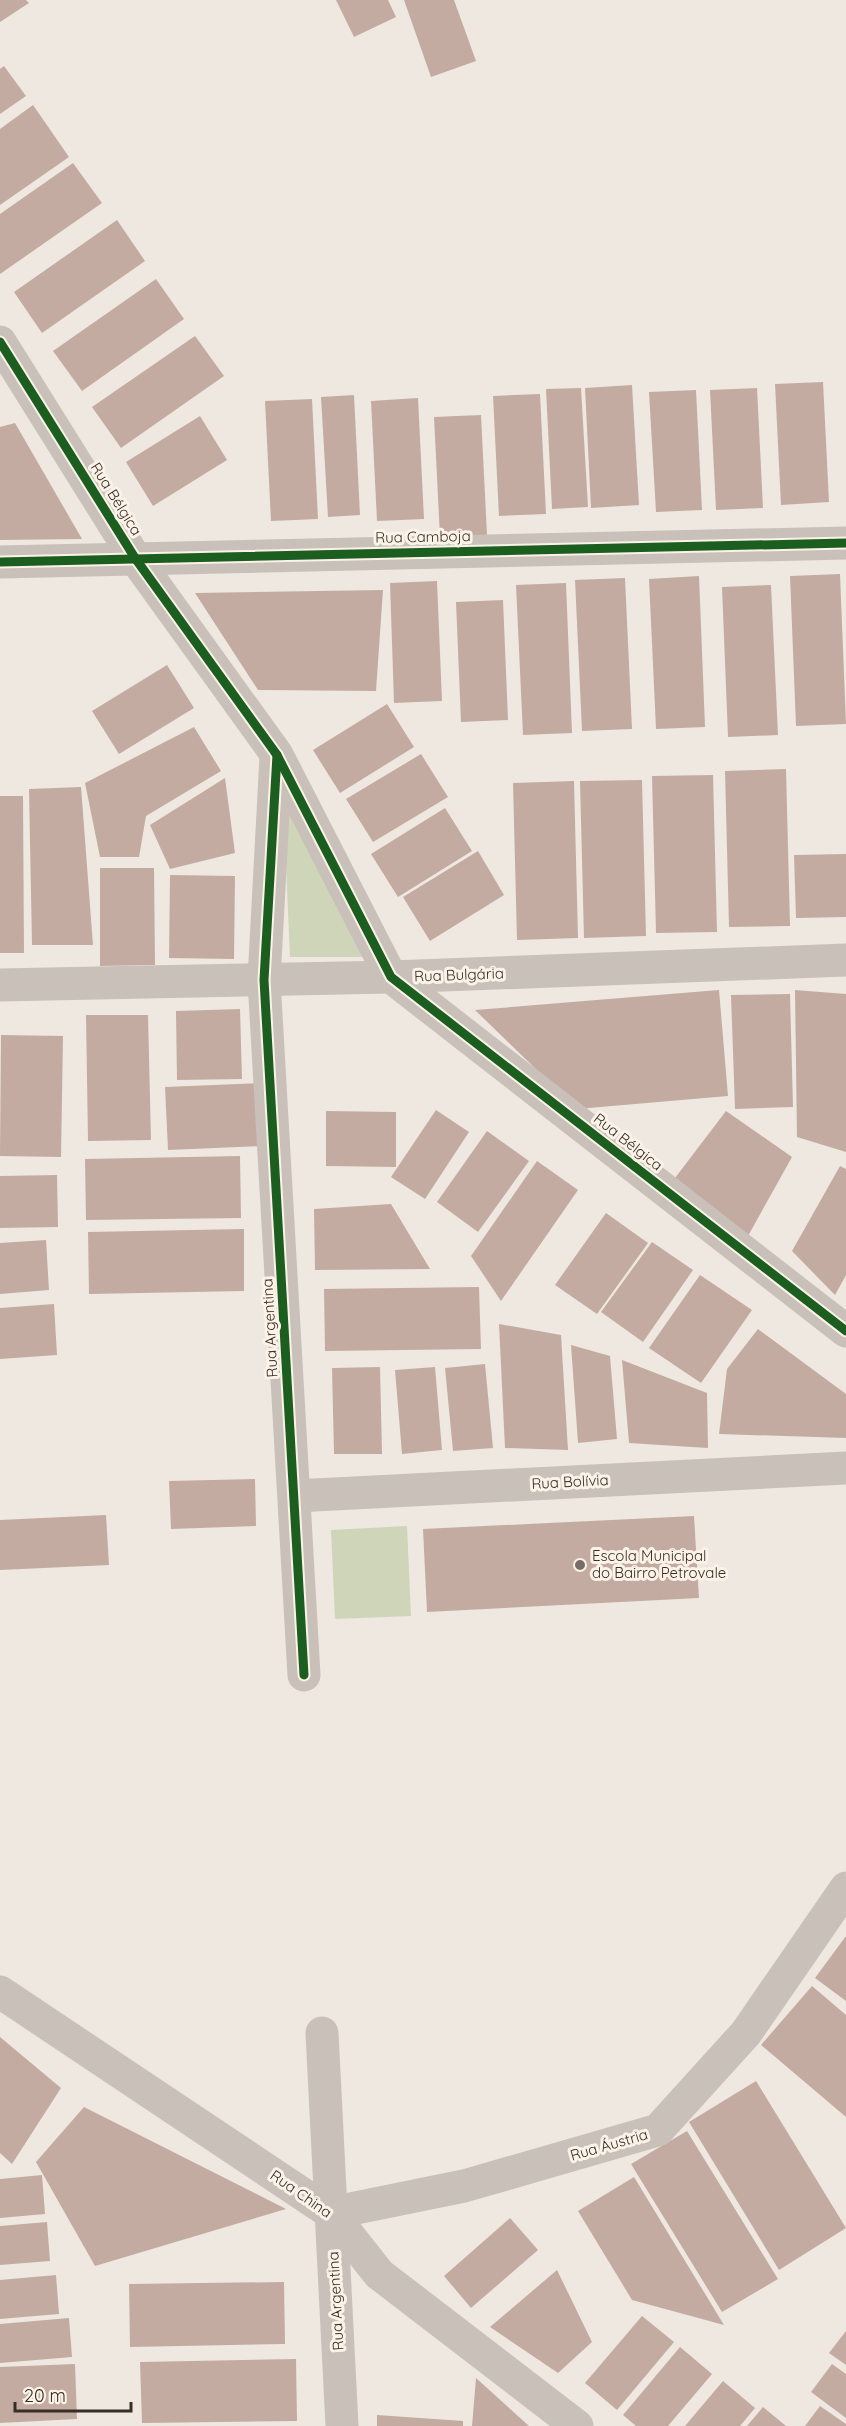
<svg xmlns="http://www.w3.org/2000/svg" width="846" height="2426" font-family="Quicksand,sans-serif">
<rect width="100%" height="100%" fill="#eee8e1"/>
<!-- green -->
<g fill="#cfd5b9">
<path d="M283,797L366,957H290Z"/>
<path d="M407,1526L411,1616L335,1619L331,1530Z"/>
</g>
<!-- building -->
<g fill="#c4aba1">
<path d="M0,0H26L29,3L0,22Z"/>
<path d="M336,0H388L396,17L354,37Z"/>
<path d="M404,0H454L476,61L431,77Z"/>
<path d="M4,66L26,96L0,114V69Z"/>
<path d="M33,105L69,157L0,205V129Z"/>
<path d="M73,163L102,203L0,274V214Z"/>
<path d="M117,220L145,261L42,333L14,292Z"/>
<path d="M156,279L184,319L82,391L53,351Z"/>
<path d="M195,336L224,376L121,448L92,407Z"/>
<path d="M823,382L829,502L781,505L775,384Z"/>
<path d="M632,385L639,505L591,508L585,388Z"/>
<path d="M581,388L588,507L552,509L546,389Z"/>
<path d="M757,388L763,508L716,510L710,390Z"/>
<path d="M696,390L702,510L656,512L649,392Z"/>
<path d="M540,394L546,514L499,516L493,396Z"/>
<path d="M354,395L360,515L328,517L321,397Z"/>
<path d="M418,398L424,519L377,521L371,401Z"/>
<path d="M312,399L318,519L271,521L265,401Z"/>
<path d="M481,415L487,535L440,537L434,417Z"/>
<path d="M200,416L227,460L153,506L126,462Z"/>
<path d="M15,423L82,539L0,540V427Z"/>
<path d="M840,574L846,724L796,726L790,576Z"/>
<path d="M699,576L705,727L656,729L649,579Z"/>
<path d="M625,578L632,729L582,731L575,580Z"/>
<path d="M437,581L442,701L394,703L390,583Z"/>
<path d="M566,583L572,733L523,735L516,585Z"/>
<path d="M771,585L778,735L728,737L722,587Z"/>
<path d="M383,590L376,691L258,690L195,593Z"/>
<path d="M503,600L508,720L461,722L456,602Z"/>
<path d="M167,665L194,708L119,754L92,711Z"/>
<path d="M387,704L414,747L340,793L313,750Z"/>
<path d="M194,727L221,771L146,816L139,857H100L85,783Z"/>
<path d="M421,754L448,797L373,842L346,799Z"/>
<path d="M786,769L790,926L729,927L725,771Z"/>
<path d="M713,775L717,932L656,933L652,776Z"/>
<path d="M225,778L235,853L170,869L150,825Z"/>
<path d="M642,780L646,936L584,938L580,781Z"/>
<path d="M574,781L578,938L517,940L513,783Z"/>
<path d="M81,787L93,945H32L29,789Z"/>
<path d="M0,796H23L24,953H0Z"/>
<path d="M445,808L472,851L398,897L371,854Z"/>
<path d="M478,851L504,895L430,941L403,897Z"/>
<path d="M846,854V917L796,918L794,855Z"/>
<path d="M100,868H154L155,965L100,966Z"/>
<path d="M170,875L235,876L234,959L169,958Z"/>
<path d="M719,990L728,1096L577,1109L475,1010Z"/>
<path d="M795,990L846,994V1152L797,1137Z"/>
<path d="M790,994L793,1107L735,1109L731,995Z"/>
<path d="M240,1009L242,1079L177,1080L176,1011Z"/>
<path d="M86,1015H148L151,1140L88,1141Z"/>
<path d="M1,1035L63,1036L61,1157L0,1156Z"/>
<path d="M260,1083L263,1146L168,1150L165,1087Z"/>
<path d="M436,1110L469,1132L425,1199L391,1177Z"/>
<path d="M326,1111L396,1112V1167L326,1166Z"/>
<path d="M726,1111L792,1157L748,1236L675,1178Z"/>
<path d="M487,1131L529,1161L478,1232L437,1202Z"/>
<path d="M240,1156L241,1218L86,1220L85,1159Z"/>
<path d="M537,1161L578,1190L501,1301L471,1256Z"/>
<path d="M840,1166L846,1169V1275L835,1295L792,1251Z"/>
<path d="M57,1175L58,1227L0,1228V1176Z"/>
<path d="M391,1204L430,1269L315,1270L314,1209Z"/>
<path d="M606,1213L648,1243L597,1314L555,1285Z"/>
<path d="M244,1229V1291L89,1294L88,1232Z"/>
<path d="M46,1240L49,1290L0,1294V1243Z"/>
<path d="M652,1242L693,1270L643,1342L601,1312Z"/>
<path d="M700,1275L752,1310L701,1383L649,1348Z"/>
<path d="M479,1287L481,1349L325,1351L324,1289Z"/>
<path d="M54,1304L57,1355L0,1359V1308Z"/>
<path d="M499,1324L561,1335L568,1450L505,1448Z"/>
<path d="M758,1329L846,1394V1438L719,1434L727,1369Z"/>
<path d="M571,1345L610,1356L617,1439L578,1443Z"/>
<path d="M622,1360L707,1393L708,1448L629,1443Z"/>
<path d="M485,1364L493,1448L453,1451L445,1368Z"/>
<path d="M380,1367L382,1454H334L332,1368Z"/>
<path d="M435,1367L442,1450L402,1454L395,1370Z"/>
<path d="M255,1479L256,1526L171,1529L169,1481Z"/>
<path d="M106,1515L109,1565L0,1570V1520Z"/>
<path d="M694,1516L699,1598L427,1612L423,1529Z"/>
<path d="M846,1936V2001L815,1978Z"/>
<path d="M812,1986L846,2015V2117L761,2045Z"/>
<path d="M0,2037L61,2088L12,2164L0,2153Z"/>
<path d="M756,2081L846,2228L779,2270L689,2122Z"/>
<path d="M84,2107L286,2209L95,2266L36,2162Z"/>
<path d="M687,2131L778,2279L722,2312L631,2164Z"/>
<path d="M42,2175L45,2214L0,2218V2179Z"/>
<path d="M634,2177L724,2325L632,2300L578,2211Z"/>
<path d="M510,2218L538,2250L471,2308L444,2276Z"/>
<path d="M47,2222L50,2261L0,2265V2226Z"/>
<path d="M557,2270L592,2342L558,2373L490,2327Z"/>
<path d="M56,2275L59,2314L0,2319V2280Z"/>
<path d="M284,2282L285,2344L130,2347L129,2284Z"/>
<path d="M642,2316L674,2342L617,2410L585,2383Z"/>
<path d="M69,2318L72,2357L0,2363V2324Z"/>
<path d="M846,2331V2365L829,2353Z"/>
<path d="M680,2347L712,2374L668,2426H636L623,2415Z"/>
<path d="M296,2359L297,2421L142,2423L140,2362Z"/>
<path d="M75,2364L77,2419L0,2423V2367Z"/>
<path d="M832,2364L846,2374V2418L811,2392Z"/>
<path d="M476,2378L529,2426H472Z"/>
<path d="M723,2381L755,2408L740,2426H685Z"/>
<path d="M820,2406L846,2424V2426H805Z"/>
<path d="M763,2407L786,2426H747Z"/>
<path d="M377,2415L463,2421V2426H377Z"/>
</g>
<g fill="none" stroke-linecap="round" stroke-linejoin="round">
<!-- minor -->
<g stroke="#c8c0b9" stroke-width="33">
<path d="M0,342L135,558L277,755L391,977L846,1331"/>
<path d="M0,562L846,543"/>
<path d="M276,757L264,980L304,1675"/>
<path d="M0,985L391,977L846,960"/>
<path d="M295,1496L846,1468"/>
<path d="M0,1992L331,2213L379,2274L577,2426"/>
<path d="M322,2033L342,2426"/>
<path d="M331,2213L464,2186L658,2130L746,2033L846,1888"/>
</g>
<!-- cycleway casing -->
<g stroke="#fbf2e8" stroke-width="13">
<g id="cycleway">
<path d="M0,342L135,558L277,755L391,977L846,1331"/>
<path d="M0,562L846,543"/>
<path d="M277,755L264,980L304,1675"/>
</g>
</g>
<!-- cycleway -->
<use href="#cycleway" stroke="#1b5e20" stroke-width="9"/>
</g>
<!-- markers -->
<circle fill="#786e68" stroke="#fbf2e8" stroke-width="2" cx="580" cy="1565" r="6"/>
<g text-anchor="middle" stroke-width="6" stroke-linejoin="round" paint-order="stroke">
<!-- street labels -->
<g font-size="15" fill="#392d27" stroke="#fbf2e8">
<text transform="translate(116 499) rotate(58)" y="5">Rua Bélgica</text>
<text transform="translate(423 537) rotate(-1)" y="5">Rua Camboja</text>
<text transform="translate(459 975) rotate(-2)" y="5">Rua Bulgária</text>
<text transform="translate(628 1142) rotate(38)" y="5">Rua Bélgica</text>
<text transform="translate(270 1328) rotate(-93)" y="5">Rua Argentina</text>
<text transform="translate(570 1482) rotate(-3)" y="5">Rua Bolívia</text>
<text transform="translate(609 2145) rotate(-16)" y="5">Rua Áustria</text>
<text transform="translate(301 2194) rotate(35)" y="5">Rua China</text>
<text transform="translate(336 2301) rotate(-93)" y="5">Rua Argentina</text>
</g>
<!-- poi labels -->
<g font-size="15" fill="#392d27" stroke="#fbf2e8" text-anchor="start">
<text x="592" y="1561">Escola Municipal<tspan x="592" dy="17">do Bairro Petrovale</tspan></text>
</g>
</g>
<!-- scale -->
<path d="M15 2402v9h116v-9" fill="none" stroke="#392d27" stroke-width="3"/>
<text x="24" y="2402" font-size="18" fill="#392d27" stroke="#fbf2e8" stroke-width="4.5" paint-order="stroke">20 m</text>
</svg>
